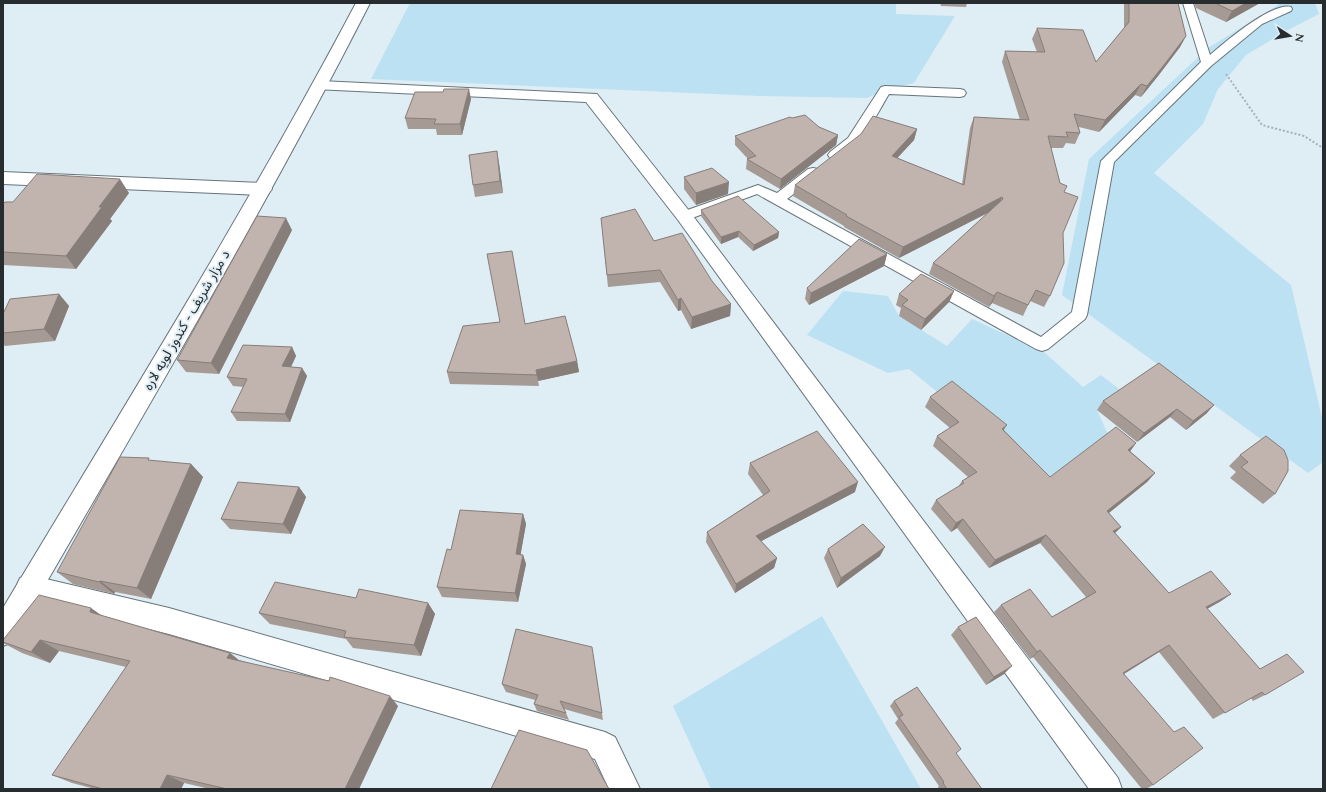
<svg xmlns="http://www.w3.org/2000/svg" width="1326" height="792" font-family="Spectral,'Noto Sans Arabic',serif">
<rect width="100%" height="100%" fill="#dfedf5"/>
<!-- green -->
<g fill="#bce1f2">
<path d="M410,3H896V14L955,16L914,83L885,90L867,98L759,96L371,79Z"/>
<path d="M1278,3H1315L1319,14L1286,31L1246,55L1218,89L1203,124L1154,173L1291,285L1323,422V462L1308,473L1062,295L1089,159L1208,48L1278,5Z"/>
<path d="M843,291L888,296L899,316L947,346L972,319L1044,352L1083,387L1101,375L1123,392L1097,410L1109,437L1070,493L948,390L941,395L909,369L888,373L807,335Z"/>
<path d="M822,616L921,789H711L673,706Z"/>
</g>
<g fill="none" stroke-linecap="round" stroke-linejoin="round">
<!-- lane casing -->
<g stroke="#67757b" stroke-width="2">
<g id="lane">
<path d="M1183,3H1193L1210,55C1225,42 1272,2 1291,7L1292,9L1291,11L1262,24L1211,66L1114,162L1087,315L1085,319L1048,349L1042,351L1036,349L757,194L684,221L679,219L677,216L679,213L758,185L777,193L808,169L813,168L818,169L820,172L818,175L787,199L1041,337L1072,312L1101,161L1201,62Z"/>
<path d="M885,86L960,89L964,90L966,93L964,96L960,97L889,94C879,110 853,164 830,158L828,155L830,152L848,138L881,87Z"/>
</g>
</g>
<!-- street casing -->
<g stroke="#67757b" stroke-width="2">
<g id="street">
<path d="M320,81L597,94L690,212L1118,778L1122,789H1089L678,220L586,102L314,89L312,86L314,83Z"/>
<path d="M3,172L263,183L269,185L272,189L269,193L263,195L3,184Z"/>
<path d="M29,575L169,608L605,732L615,737L640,789H609L595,759L169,634L29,599L20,596L16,587L20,578Z"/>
</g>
</g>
<!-- primary casing -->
<g stroke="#67757b" stroke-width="2">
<path id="primary" d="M356,3H370C259,221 134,430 12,642L3,646V608C123,408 247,209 356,3Z"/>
</g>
<!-- path -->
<path stroke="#a6b1b8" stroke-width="2" stroke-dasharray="2 2" stroke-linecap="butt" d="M1226,74L1262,125L1304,136L1323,148"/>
<!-- lane -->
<use href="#lane" fill="#fff" fill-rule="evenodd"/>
<!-- street -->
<use href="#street" fill="#fff" fill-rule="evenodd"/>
<!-- primary -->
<use href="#primary" fill="#fff" fill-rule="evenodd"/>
</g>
<!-- wall -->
<g fill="#a69a95">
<path d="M940,3H967L966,7L941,6Z"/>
<path d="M1124,3H1178L1186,36L1180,47L1158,76L1141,97L1135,95L1099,132L1079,127L1080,133L1075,144L1066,143L1063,148H1051L1060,183L1064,192L1063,233L1050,296L1044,307L1030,301L1023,316L992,303L989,307L929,274L933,263L988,213L899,258L844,227V226L793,196L795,185L917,129L914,140L897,158L962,184L970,128L974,117L1020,120L1002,62L1005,51L1037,52L1032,39L1037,28L1096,62L1124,28Z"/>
<path d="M1194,3H1260L1226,22L1196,8Z"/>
<path d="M443,92L471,99L462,135H437L436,129H408L405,118Z"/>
<path d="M792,118L819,127L838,135L836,145L780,189L746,169L747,159H748L735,145V136Z"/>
<path d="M499,163L503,193L475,197L473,185Z"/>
<path d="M684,177L728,194L696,205L684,189Z"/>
<path d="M129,193L110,219L112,221L76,269L3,265V204L13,202Z"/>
<path d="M701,210L779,232L778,238L753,251L738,237L721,244L701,216Z"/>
<path d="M601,218L654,241L712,281L731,304L730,316L691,329L681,310L678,311L660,282L608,287Z"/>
<path d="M292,230L219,374L186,372L177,360Z"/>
<path d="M887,254L884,266L809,305L805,299L807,288Z"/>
<path d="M954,291L949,302L921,330L899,316L901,308L896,305L899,294Z"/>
<path d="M59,294L69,306L55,341L5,346L3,344V314Z"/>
<path d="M526,324L577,361L579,372L538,381L539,386L450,384L447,372Z"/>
<path d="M292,347L296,356L291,367L302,368L307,376L290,422L237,421L231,412L244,387L233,386L227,377Z"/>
<path d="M1159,363L1207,413L1186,430L1170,417L1137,442L1097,410L1103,401Z"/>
<path d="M930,397L1004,430L1050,477L1136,443L1130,451L1155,473L1147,482L1109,513L1121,527L1115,533L1169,593L1231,594L1221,601L1207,609L1265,695L1253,701L1251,698L1213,719L1159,652L1124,674L1153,785L1146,789H1142L1033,657L1030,659L994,612L1001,605L1052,617L1086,597L1040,543L989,568L957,528L951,532L931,509L936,500L958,487L962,481L968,477L933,446L937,436L950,428L925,407Z"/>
<path d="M1240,455L1288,471L1275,494L1263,504L1230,478L1236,472L1229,466Z"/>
<path d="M151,461L191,464L203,477L151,599L115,592L114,594L73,584L57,572Z"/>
<path d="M750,463L855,492L761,541L777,558L774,568L735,593L706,542L707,532L763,495L748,474Z"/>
<path d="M299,487L306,497L291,534L230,529L221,519Z"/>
<path d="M523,514L526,524L520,555H523L526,564L518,602L442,597L437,587L451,550Z"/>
<path d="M828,549L880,556L837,588L824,558Z"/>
<path d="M356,598L428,603L435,614L421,656L353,648L346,639L270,624L259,613Z"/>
<path d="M100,615L230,653L239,660L398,706L359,789H210L184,783L181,789H95L72,783L52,775L126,667L59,651L50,663L22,653L3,643Z"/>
<path d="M958,627L1004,674L986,685L951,635Z"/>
<path d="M593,656L603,720L564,709L566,713L569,720L537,711L534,704L535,700L506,692L502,684Z"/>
<path d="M894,701L956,754L982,789H939L938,787L939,786L895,723L898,719L890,706Z"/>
</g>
<!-- shaded-wall -->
<g fill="#877d79">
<path d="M1246,3H1260L1226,22L1232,11Z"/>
<path d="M1186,36L1180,47L1158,76L1141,97L1147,86Z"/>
<path d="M1141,84L1135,95L1099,132L1105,120Z"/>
<path d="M469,89L471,99L462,135L460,124Z"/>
<path d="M917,129L914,140L889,167L892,156Z"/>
<path d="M838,135L836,145L780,189L781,179Z"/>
<path d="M497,151L499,163L503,193L500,181Z"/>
<path d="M120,179L129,193L110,219L112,221L76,269L66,256L99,207Z"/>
<path d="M729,182L728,194L696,205V193Z"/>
<path d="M1002,197L997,208L899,258L903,247Z"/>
<path d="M286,218L292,230L219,374L211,363Z"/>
<path d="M739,231L738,237L721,244V237Z"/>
<path d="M779,232L778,238L753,251L754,245Z"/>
<path d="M887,254L884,266L809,305L811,293Z"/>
<path d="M954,291L949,302L921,330L925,319Z"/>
<path d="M997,292L992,303L989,307L994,296Z"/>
<path d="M59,294L69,306L55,341L44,329Z"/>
<path d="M681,298V310L678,311V300Z"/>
<path d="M731,304L730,316L691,329L692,317Z"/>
<path d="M292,347L296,356L287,375L282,366Z"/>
<path d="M577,361L579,372L538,381L536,370Z"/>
<path d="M302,368L307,376L290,422L285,414Z"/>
<path d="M1214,405L1207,413L1186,430L1193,421Z"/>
<path d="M1177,409L1170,417L1137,442L1144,433Z"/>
<path d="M1007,425L1001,434L1002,429Z"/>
<path d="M1136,443L1129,453L1128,450Z"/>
<path d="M191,464L203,477L151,599L137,588Z"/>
<path d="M1155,473L1147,482L1100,520L1107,511Z"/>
<path d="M858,482L855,492L754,545L756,536Z"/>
<path d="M299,487L306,497L291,534L283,524Z"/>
<path d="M523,514L526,524L519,564L516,554Z"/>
<path d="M963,519L957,528L951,532L956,523Z"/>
<path d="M1121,527L1113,535V531Z"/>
<path d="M1046,535L1040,543L989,568L995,560Z"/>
<path d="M885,547L880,556L837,588L841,578Z"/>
<path d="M523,555L526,564L518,602L515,593Z"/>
<path d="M777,558L774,568L735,593L736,584Z"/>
<path d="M100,581L115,592L114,594L99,582Z"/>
<path d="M1231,594L1221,601L1196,615L1206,607Z"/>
<path d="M428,603L435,614L421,656L414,645Z"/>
<path d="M91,608L108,620L90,612Z"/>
<path d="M40,640L59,651L50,663L31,652Z"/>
<path d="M1169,645L1159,652L1114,680L1123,673Z"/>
<path d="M1040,650L1033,657L1030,659L1037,652Z"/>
<path d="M230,653L243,664L227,658Z"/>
<path d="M1012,666L1004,674L986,685L994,677Z"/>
<path d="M390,696L398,706L359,789H345Z"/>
<path d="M167,775L184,783L181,789H160Z"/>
</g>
<!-- building -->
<g fill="#c1b3ad" stroke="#877d79">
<path d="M1129,3H1178L1186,36L1164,65L1147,86L1141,84L1105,120L1074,114L1080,133L1066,132L1068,137L1048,136L1060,183L1067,186L1064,192L1078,197L1063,233L1064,263L1050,296L1036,290L1028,305L997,292L994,296L933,263L1003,199L1002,197L903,247L846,216L847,215L795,185L861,134L873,116L917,129L892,156L964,185L974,117L1029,120L1005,51L1045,52L1037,28L1083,30L1096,62L1129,22Z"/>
<path d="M1215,3H1246L1232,11Z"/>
<path d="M444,89H469L460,124H434L436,119L405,118L415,92H443Z"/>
<path d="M805,115L819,127L838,135L781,179L747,159L756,156L735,136L790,117L792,118Z"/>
<path d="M497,151L500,181L473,185L469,155Z"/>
<path d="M712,168L729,182L696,193L684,177Z"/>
<path d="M37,174L120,179L99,207H102L66,256L3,252V204L5,202H13Z"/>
<path d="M738,196L779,232L754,245L739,231L721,237L701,210Z"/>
<path d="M635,209L654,241L682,233L712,281L731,304L692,317L681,298L678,300L660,270L607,275L601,218Z"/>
<path d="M257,216L286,218L211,363L177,360Z"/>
<path d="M859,239L887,254L811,293L807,288Z"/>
<path d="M512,251L525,324L565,316L577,361L536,370L537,375L447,372L463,326L500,322L487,254Z"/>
<path d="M921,274L954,291L925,319L902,305L908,300L899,294Z"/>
<path d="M59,294L44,329L3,333V314L10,299Z"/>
<path d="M243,345L292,347L282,366L302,368L285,414L231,412L247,379L227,377Z"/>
<path d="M1159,363L1214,405L1193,421L1177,409L1144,433L1103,401Z"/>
<path d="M952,381L1007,425L1002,429L1050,477L1116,427L1136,443L1128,450L1155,473L1107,511L1121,527L1113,531L1169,593L1211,571L1231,594L1206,607L1260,669L1287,654L1304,672L1265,695L1262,692L1225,713L1169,645L1123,673L1174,732L1184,727L1203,748L1153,785L1040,650L1037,652L1001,605L1030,589L1052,617L1096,592L1046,535L995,560L963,519L956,523L936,500L964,483L962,481L977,472L937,436L959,422L930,397Z"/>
<path d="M817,431L858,482L756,536L777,558L736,584L707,532L770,491L750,463Z"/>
<path d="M1266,436L1284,450L1288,460V471L1275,494L1241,467L1248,462L1240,455Z"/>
<path d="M120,457L149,458L148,460L191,464L137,588L100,581L99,582L57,572Z"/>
<path d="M238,482L299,487L283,524L221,519Z"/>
<path d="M460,510L523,514L516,554L523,555L515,593L437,587L447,549L451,550Z"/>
<path d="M863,524L885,547L841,578L828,549Z"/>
<path d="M275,582L356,598L359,589L428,603L414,645L344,637L346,631L259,613Z"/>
<path d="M39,595L91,608L90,612L230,653L227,658L329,681L330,677L390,696L345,789H227L167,775L160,789H103L52,775L130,661L40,640L31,652L3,642V640Z"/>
<path d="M976,617L1012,666L994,677L958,627Z"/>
<path d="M516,629L592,647L602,713L560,701L566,713L534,704L538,695L502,684Z"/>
<path d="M917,687L961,749L956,753L982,789H947L943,783L944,782L899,717L903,715L894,701Z"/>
<path d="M519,730L587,750L609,789H491Z"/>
</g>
<g text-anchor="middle" stroke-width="4" stroke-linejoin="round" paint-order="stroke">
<!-- street labels -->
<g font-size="14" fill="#272c2f" stroke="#dfedf5">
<text transform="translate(186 320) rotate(-60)" y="5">د مزار شریف - کندوز لویه لاره</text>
</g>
</g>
<!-- border -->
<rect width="1326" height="792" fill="none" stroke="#272c2f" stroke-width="8"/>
<!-- north arrow -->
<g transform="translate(1290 36) rotate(102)" stroke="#dfedf5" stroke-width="3" paint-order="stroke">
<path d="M0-3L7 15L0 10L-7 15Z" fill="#272c2f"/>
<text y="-6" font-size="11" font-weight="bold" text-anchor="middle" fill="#272c2f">N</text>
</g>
</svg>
